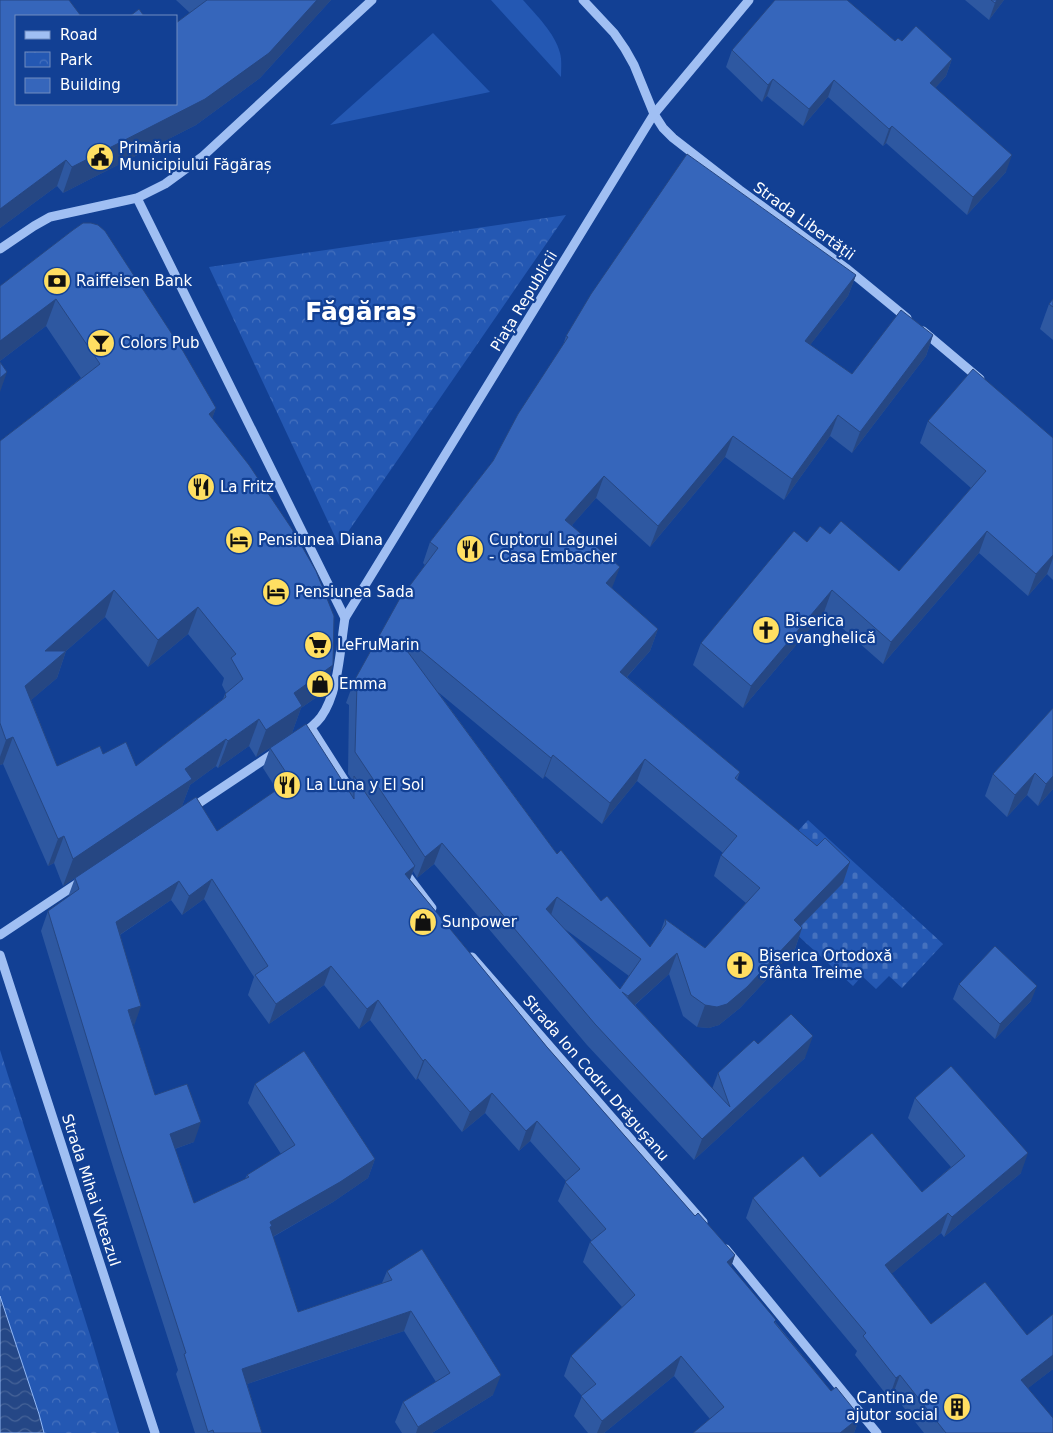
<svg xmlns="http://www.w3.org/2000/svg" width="1053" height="1433" font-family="'DejaVu Sans',sans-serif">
<defs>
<pattern id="cemetery-stones" width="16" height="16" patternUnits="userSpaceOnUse" patternTransform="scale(1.25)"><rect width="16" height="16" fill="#2458b3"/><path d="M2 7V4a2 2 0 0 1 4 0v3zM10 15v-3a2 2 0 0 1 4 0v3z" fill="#4571be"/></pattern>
<pattern id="park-crowns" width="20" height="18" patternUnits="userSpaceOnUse" patternTransform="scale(1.25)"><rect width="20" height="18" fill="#2458b3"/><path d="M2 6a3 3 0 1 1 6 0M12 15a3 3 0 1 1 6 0" fill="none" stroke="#4571be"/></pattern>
<pattern id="water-waves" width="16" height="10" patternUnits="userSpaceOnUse" patternTransform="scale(1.25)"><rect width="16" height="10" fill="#254786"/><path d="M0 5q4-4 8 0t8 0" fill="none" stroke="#466398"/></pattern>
</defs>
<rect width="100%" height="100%" fill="#124094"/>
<!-- green -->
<g fill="#2458b3">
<path d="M491,0H523C536,15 555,33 560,53C562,60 561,69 561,77Z"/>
<path d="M433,33L490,92L330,125Z"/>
</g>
<!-- cemetery -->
<path fill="url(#cemetery-stones)" d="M808,820L943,944L902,988L889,976L876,989L862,976L853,986L746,888Z"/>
<!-- park -->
<g fill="url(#park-crowns)">
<path d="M566,215L339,545L209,267Z"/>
<path d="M0,1050L91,1338L119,1433H0Z"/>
</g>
<!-- water -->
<path fill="url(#water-waves)" stroke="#92b8f6" d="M0,1296L39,1414L44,1433H0Z"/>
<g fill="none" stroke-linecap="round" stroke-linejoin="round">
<!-- minor -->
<g stroke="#a0bff3" stroke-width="9">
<path d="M583,0L614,33L625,49L634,65L654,114L663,128L673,138L740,190L846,268L907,318"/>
<path d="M137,198L345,618"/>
<path d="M0,249L34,226L50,217L137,198L165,184L202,157L372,0"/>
<path d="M923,331L980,379"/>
<path d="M311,728L355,797"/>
<path d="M300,735C308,730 315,725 321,717C339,692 340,648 345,618L654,114L749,0"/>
<path d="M190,809L277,751"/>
<path d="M404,871L432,908"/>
<path d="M0,935L81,881"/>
<path d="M0,955L155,1433"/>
<path d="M472,957L703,1222"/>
<path d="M726,1249L877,1433"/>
</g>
</g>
<!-- wall -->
<g fill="#2e58a1" fill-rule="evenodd">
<path d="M0,0L16,16L176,104L190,13L176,0H331L260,78L196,125L63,193L57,186L0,228Z"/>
<path d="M965,0H1004L989,20Z"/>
<path d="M902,41L952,59L946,76L935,88L1006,172L967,215L886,143L883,146L828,97L803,126L767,96L762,102L726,67L732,50Z"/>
<path d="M73,230L216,408L212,418L324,692L301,708L292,733L256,757L249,746L218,768L216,766L190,785L182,806L63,886L54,863L48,866L3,764L0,765V441L81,378L46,326L0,361V286ZM105,617L148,667L188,634L224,678L222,685L226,693L225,694L223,699L136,766L103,754L57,766L31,700L57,678L66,651Z"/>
<path d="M856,275L848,296L810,345L852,374L933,335L926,356L852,453L830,436L784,500L725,457L650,547L596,498L572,525L612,588L658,629L650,651L627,677L740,772L737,780L817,846L850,862L843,883L801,926L802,928L795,949L740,1008L719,1025L709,1028L697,1027L683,1016L669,974L635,1005L712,1089L718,1073L758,1044L805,1058L694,1160L587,1045L434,864L417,878L413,871L410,880L547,1047L695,1216L735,1255L731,1267L831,1391L860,1417L854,1433H693L710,1419L674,1376L604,1433H588L574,1416L582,1396L564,1376L571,1356L622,1307L583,1262L590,1242L592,1241L558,1201L566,1181L530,1141L519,1151L485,1113L462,1132L418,1078L416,1080L370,1020L359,1029L324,985L269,1024L248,995L254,977L204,899L182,915L171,900L120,935L133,1026L155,1095L194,1142L175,1149L194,1203L245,1179L247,1175L281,1154L248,1103L255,1084L375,1159L368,1178L333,1202L273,1237L298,1312L382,1283L387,1271L493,1395L432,1433H402L395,1422L403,1402L436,1382L404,1331L247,1384L262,1433H195L176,1374L178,1370L114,1170L41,931L48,911L68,897L75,878L217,831L277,790L263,768L270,748L349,791L353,781L348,774L349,705L346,703L354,681L425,565L423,563L430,542L493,461L563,345L566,336ZM438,692L543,779L545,776L602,824L637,781L723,853L721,855L714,876L746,903L705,948L665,919L660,933L650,947L601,901L557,854ZM565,929L629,976L620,989Z"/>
<path d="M1053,299V340L1040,329L1049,304Z"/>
<path d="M928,421L1053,438V580L1047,574L1028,596L979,553L883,664L824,612L743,708L693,665L701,643L807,542L830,534L899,571L971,488L920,443Z"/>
<path d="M1053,708V789L1038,806L1027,795L1007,817L985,796L993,774Z"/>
<path d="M959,984L1031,1001L995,1039L953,999Z"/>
<path d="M915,1098L1021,1173L944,1237L941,1233L891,1274L931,1324L1027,1335L1053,1314V1369L1028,1388L1053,1433H924L893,1394L889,1398L855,1355L857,1351L746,1218L753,1198L820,1177L922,1192L951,1167L908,1118Z"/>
</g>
<!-- shaded-wall -->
<g fill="#264783">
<path d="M317,0H331L260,78L196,125L63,193L72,167Z"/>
<path d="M997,0H1004L989,20L995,3Z"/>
<path d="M952,59L946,76L924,100L930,83Z"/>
<path d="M773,79L767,96L762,102L768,85Z"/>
<path d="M834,80L828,97L803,126L809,109Z"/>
<path d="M892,126L886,143L883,146L889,129Z"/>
<path d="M1012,155L1006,172L967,215L973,197Z"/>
<path d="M66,160L57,186L0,228V209Z"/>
<path d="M856,275L848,296L797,362L805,341Z"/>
<path d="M56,299L46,326L0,361V341Z"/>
<path d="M933,335L926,356L852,453L860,432Z"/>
<path d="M7,372L0,392V378Z"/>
<path d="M216,408L206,435L209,414Z"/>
<path d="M838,415L830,436L784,500L792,479Z"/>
<path d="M733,436L725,457L650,547L658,526Z"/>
<path d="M604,476L596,498L558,541L565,520Z"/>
<path d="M987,531L979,553L883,664L891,642Z"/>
<path d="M1053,555V558L1047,574L1028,596L1036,574Z"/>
<path d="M620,567L612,588L606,583Z"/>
<path d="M114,590L105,617L35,678L45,651Z"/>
<path d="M832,590L824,612L743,708L751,686Z"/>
<path d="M198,607L188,634L148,667L158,640Z"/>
<path d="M658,629L650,651L612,693L620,672Z"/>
<path d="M407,639L399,660L402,644Z"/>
<path d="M66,651L57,678L16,713L25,686Z"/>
<path d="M333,665L324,692L301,708L292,733L256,757L266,730L294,693Z"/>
<path d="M259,719L249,746L218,768L228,741Z"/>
<path d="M13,737L3,764L0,765V757L6,740Z"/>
<path d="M226,739L216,766L190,785L182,806L63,886L73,859L185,769Z"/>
<path d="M553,755L545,776L543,779L551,758Z"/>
<path d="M645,759L637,781L602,824L610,803Z"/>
<path d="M1035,773L1027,795L1007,817L1015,795Z"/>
<path d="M1053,776V789L1038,806L1046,784Z"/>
<path d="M64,836L54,863L48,866L58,839Z"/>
<path d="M442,843L434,864L417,878L425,857Z"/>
<path d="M850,862L843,883L786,941L794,920Z"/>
<path d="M415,866L407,886L405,874Z"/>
<path d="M212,879L204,899L182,915L189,896Z"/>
<path d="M179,881L171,900L109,942L116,922Z"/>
<path d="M557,897L550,918L546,909Z"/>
<path d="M802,928L795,949L740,1008L719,1025L709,1028L697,1027L705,1005Z"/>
<path d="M677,953L669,974L620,1018L628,996Z"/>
<path d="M331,966L324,985L269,1024L276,1004Z"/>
<path d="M1037,986L1031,1001L995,1039L1000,1024Z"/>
<path d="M378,1000L370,1020L359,1029L367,1009Z"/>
<path d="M141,1006L134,1026L128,1010Z"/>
<path d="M813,1036L805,1058L694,1160L702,1139Z"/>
<path d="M425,1059L418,1078L416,1080L423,1061Z"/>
<path d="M492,1093L485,1113L462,1132L470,1112Z"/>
<path d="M537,1121L530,1141L519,1151L526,1131Z"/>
<path d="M201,1122L194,1142L163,1153L170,1134Z"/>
<path d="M1028,1153L1021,1173L944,1237L952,1217Z"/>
<path d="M375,1159L368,1178L333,1202L267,1240L270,1222Z"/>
<path d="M948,1213L941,1233L878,1285L885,1265Z"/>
<path d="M735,1255L728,1275L727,1262Z"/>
<path d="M411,1311L404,1331L235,1388L242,1369Z"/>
<path d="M1053,1355V1369L1014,1399L1021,1380Z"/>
<path d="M681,1356L674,1376L604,1433H597L602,1421Z"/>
<path d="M501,1375L493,1395L432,1433H416L418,1427Z"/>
<path d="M900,1375L893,1394L889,1398L896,1378Z"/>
<path d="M860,1417L854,1433H840Z"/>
</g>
<!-- building -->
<g fill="#3666bb" stroke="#264783" fill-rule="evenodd">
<path d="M0,0H69L81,16H16V104H176V23L207,0H317L269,53L205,99L72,167L66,160L0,209Z"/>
<path d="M775,0H847L895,41L898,38L902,41L916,26L952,59L930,83L1012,155L973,197L892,126L889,129L834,80L809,109L773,79L768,85L732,50Z"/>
<path d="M991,0H997L995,3Z"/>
<path d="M139,9L144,16H130Z"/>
<path d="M687,154L856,275L805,341L852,374L901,310L933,335L860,432L838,415L792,479L733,436L658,526L604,476L565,520L620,567L606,583L658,629L620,672L740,772L735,778L817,846L825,838L850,862L794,920L802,928L747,987L727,1004L717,1007L705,1005L691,995L677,953L628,996L622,992L730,1107L718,1073L754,1040L758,1044L791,1014L813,1036L702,1139L595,1024L442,843L425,857L355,752L357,684L354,681L399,600L438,548L430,542L493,461L518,414L568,337L566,336L591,294ZM407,639L551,758L553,755L610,803L645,759L737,836L721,855L760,888L705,948L665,919L666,924L650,947L607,896L601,901L561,850L557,854L402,644ZM557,897L641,959L620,989L546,909Z"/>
<path d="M83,223H91L98,225L105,231L183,351L216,408L209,414L249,465L292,529L316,571L334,616L333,665L294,693L302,706L266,730L259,719L228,741L226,739L185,769L192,779L73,859L64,836L58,839L13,737L6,740L0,723V441L100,364L56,299L0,341V286L73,230ZM114,590L158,640L198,607L236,654L231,658L243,679L225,694L226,697L136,766L126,742L103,754L100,746L57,766L25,686L66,651H45Z"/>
<path d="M1053,299V307L1049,304Z"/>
<path d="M0,362L7,372L0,378Z"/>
<path d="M973,369L1053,438V555L1036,574L987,531L891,642L832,590L751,686L701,643L794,531L807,542L820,526L830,534L841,521L899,571L986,471L928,421Z"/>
<path d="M1053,708V776L1046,784L1035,773L1015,795L993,774Z"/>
<path d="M306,724L354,799V776L415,866L405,874L547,1047L695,1216L698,1213L735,1255L727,1262L776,1320L774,1322L831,1391L836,1387L860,1417L840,1433H693L724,1407L681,1356L602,1421L581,1396L596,1384L571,1356L635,1295L590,1242L606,1229L565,1182L580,1169L537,1121L526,1131L492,1093L470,1112L425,1059L423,1061L378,1000L367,1009L331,966L276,1004L255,975L268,966L212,879L189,896L179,881L116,922L141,1006L128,1010L155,1095L187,1084L201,1122L170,1134L194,1203L249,1177L247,1175L295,1145L255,1084L304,1051L375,1159L340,1182L270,1222L272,1226L270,1227L298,1312L392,1280L387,1271L422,1249L501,1375L418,1427L403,1402L450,1373L411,1311L242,1369L262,1433H214L213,1430L208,1432L184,1354L186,1353L121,1151L48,911L79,889L75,878L196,797L217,831L291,780L270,748Z"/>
<path d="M995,946L1037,986L1000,1024L959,984Z"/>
<path d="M951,1066L1028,1153L952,1217L948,1213L885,1265L931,1324L985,1282L1027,1335L1053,1314V1355L1021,1380L1053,1418V1433H946L900,1375L896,1378L863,1336L866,1333L753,1198L803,1156L820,1177L872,1133L922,1192L965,1156L915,1098Z"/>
</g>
<!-- icons -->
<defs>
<g id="civic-disc" transform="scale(1.4375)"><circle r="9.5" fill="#ffdf62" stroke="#124094"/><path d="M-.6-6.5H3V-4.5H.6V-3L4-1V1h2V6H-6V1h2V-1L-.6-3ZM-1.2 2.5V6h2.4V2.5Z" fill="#111"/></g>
<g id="bank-disc" transform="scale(1.4375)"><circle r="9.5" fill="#ffdf62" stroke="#124094"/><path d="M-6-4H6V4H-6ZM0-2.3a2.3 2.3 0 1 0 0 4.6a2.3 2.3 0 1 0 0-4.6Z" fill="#111"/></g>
<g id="bar-disc" transform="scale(1.4375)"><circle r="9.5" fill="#ffdf62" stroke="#124094"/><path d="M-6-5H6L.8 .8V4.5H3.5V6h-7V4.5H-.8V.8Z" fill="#111"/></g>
<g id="restaurant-disc" transform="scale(1.4375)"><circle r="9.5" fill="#ffdf62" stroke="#124094"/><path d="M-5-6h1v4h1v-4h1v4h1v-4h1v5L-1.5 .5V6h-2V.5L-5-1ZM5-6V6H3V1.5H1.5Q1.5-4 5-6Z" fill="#111"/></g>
<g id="hotel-disc" transform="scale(1.4375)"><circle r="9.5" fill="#ffdf62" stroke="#124094"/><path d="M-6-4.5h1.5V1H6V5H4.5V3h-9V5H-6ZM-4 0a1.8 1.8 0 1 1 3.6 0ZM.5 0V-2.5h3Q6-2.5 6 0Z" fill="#111"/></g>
<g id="church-disc" transform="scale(1.4375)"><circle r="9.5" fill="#ffdf62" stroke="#124094"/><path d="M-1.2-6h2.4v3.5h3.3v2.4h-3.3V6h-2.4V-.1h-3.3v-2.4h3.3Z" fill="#111"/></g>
<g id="supermarket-disc" transform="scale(1.4375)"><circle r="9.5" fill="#ffdf62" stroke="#124094"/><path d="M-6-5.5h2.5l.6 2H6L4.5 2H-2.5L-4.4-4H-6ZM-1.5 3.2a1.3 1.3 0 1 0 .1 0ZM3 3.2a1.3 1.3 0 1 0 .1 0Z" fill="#111"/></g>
<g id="shop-disc" transform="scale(1.4375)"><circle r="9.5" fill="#ffdf62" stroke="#124094"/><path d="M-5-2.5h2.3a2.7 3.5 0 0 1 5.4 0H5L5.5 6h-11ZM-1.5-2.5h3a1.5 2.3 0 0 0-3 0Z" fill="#111"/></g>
<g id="building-disc" transform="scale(1.4375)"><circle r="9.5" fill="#ffdf62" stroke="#124094"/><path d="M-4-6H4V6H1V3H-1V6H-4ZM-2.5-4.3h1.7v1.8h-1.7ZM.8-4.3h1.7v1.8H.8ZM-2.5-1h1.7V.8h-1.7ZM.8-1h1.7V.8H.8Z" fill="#111"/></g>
</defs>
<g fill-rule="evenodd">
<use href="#civic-disc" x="100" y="157"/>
<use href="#bank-disc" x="57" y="281"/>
<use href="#bar-disc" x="101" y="343"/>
<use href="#restaurant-disc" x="201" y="487"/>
<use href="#hotel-disc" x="239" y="540"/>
<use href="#restaurant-disc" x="470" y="549"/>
<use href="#hotel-disc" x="276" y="592"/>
<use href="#church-disc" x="766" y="630"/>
<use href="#supermarket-disc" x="318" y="645"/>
<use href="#shop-disc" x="320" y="684"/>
<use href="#restaurant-disc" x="287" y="785"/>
<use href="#shop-disc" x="423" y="922"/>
<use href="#church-disc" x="740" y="965"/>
<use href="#building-disc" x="957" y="1407"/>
</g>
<g text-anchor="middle" stroke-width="4.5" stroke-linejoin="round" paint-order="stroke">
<!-- poi labels -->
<g font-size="15" fill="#fff" stroke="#124094" text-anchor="start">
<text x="119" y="153">Primăria<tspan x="119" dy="17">Municipiului Făgăraș</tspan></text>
<text x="76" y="286">Raiffeisen Bank</text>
<text x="120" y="348">Colors Pub</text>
<text x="220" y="492">La Fritz</text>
<text x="258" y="545">Pensiunea Diana</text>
<text x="489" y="545">Cuptorul Lagunei<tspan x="489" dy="17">- Casa Embacher</tspan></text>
<text x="295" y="597">Pensiunea Sada</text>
<text x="785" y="626">Biserica<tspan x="785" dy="17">evanghelică</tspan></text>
<text x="337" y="650">LeFruMarin</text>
<text x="339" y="689">Emma</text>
<text x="306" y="790">La Luna y El Sol</text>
<text x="442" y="927">Sunpower</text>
<text x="759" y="961">Biserica Ortodoxă<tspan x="759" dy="17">Sfânta Treime</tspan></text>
<text x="938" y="1403" text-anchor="end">Cantina de<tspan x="938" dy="17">ajutor social</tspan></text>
</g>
<!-- street labels -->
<g font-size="15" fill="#fff" stroke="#124094">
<text transform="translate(804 221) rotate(36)" y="5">Strada Libertății</text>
<text transform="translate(524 301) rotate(-59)" y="5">Piața Republicii</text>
<text transform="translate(596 1078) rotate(49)" y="5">Strada Ion Codru Drăguşanu</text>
<text transform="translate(91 1190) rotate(72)" y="5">Strada Mihai Viteazul</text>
</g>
<!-- town labels -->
<g font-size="25" font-weight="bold" fill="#fff" stroke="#124094">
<text x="361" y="320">Făgăraș</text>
</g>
</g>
<!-- legend -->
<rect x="15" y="15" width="162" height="90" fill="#124094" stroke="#718cbf"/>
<rect x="25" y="31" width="25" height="8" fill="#a0bff3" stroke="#718cbf"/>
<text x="60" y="40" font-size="15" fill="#ffffff">Road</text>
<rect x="25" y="52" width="25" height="15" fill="url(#park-crowns)" stroke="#718cbf"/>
<text x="60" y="65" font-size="15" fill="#ffffff">Park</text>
<rect x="25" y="78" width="25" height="15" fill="#3666bb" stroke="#718cbf"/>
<text x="60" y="90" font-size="15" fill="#ffffff">Building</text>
</svg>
